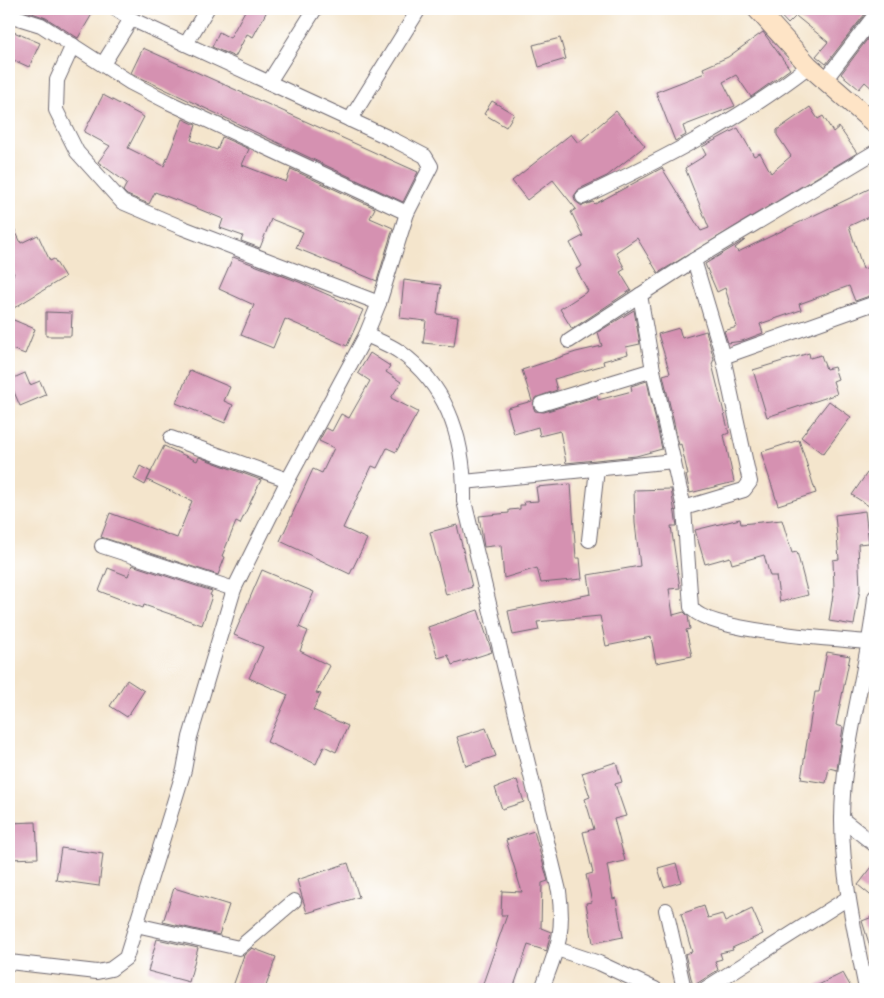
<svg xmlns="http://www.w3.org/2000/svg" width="884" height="998" font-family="'Architects Daughter',sans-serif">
<rect width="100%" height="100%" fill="#fff"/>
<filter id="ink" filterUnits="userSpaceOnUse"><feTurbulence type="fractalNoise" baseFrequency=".02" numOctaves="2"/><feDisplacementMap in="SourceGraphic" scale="10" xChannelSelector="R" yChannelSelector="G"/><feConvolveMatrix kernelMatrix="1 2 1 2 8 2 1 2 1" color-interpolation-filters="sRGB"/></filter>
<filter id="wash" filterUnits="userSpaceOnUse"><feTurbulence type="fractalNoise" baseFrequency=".0096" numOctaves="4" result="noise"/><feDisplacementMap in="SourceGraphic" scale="20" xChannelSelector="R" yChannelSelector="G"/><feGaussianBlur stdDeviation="1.12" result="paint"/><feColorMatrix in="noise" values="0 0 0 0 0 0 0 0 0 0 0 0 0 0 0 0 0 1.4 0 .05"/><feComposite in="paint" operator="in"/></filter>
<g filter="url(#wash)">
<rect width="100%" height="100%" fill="#f4e5cc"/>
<g id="blocks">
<!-- building -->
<g fill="#d591b1">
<path d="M21,9H95L78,38L46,18Z"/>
<path d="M246,9H268L253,37L247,34L235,57L212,47L219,32L230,38Z"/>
<path d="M774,9H867L868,10L826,64L816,56L828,42L796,16L788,24Z"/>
<path d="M875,29V91L865,82L859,89L841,74Z"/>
<path d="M9,30L40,43L29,67L9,58Z"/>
<path d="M763,32L790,69L751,97L736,75L723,82L735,106L683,126L686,135L675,141L656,92L705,73L703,68L728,57Z"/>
<path d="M560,38L566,59L539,67L533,45Z"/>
<path d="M143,48L418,172L403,202L135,75L131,73Z"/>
<path d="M103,95L144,117L128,148L164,166L183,119L196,125L191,140L217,150L222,137L249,149L242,165L286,182L291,169L375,208L370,218L393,228L377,281L296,248L303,232L271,219L260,248L241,241L243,236L220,228L223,219L194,207L155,192L149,204L127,195L123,191L127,183L98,162L110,146L84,132Z"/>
<path d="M492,101L514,114L506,127L484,114Z"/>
<path d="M810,107L818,119L823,116L833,132L839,127L857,153L658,273L637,238L616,252L625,269L620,272L631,290L572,329L560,309L588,291L576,269L582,266L570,243L583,236L571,212L576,209L553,180L527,200L512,181L571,134L578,143L616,111L645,146L607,176L579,189L574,196L575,201L582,206L593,202L595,204L662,168L701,231L709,228L685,168L706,155L702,147L738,128L754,156L760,153L771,173L791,156L777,135V130Z"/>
<path d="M875,186V214L849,226L863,269L875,265V294L855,301L849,286L799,304L801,310L760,324L763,333L742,341L728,343L724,331L737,327L725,288L717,292L705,264L745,240L735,248L738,252Z"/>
<path d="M9,217L21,243L38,235L50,261L54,259L65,277L9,311V277L14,274L9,264Z"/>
<path d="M233,257L299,282L363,310L347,346L285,319L273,348L241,335L254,305L219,289Z"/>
<path d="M404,280L441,285L437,314L458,317L454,346L423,343L426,321L400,318Z"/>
<path d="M634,310L640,344L626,347L628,354L603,361L604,365L554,379L557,390L535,398L533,406L535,411L544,412L597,396L598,400L632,391L631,386L647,381L662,449L636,456L566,463L560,431L540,436L538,427L514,434L507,408L532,401L522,370L576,352L602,346L598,332Z"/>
<path d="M46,312L72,313L71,336H46Z"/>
<path d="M9,318L35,329L25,354L9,348Z"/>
<path d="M679,328L682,338L706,331L714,359L712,364L729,433L724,435L734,482L690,493L686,475H688L681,444L679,445L663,375L670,373L658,334Z"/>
<path d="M370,353L390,366L386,372L401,382L391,398L418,412L396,452L387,448L377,468L372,466L343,528L367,539L350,574L280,541L313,469L322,473L334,448L319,441L326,428L332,431L341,414L349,418L370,381L358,373Z"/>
<path d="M809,353L810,358L821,355L826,369L834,367L838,379L833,381L837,394L767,417L753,370Z"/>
<path d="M190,370L230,387L224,401L233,405L225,423L176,403Z"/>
<path d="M25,373L30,385L40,381L46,395L20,406L9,380Z"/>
<path d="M829,401L851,417L823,454L801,437Z"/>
<path d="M799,440L816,493L778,505L761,452Z"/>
<path d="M164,446L197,461L199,457L261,480L240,524L236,522L222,556L225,557L218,575L101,537L110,513L177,538L192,501L147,480Z"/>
<path d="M140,466L151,472L145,485L134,479Z"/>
<path d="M867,473L875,478V510L852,495Z"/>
<path d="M571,484L576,558H580L582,579L541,583L537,568L504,578L501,545L484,547L479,516L509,513V510L520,509V505H525L524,502L538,501L536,487Z"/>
<path d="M671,489L677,526H671L680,588L669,589L673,615L684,612L688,616L690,629L686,630L692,656L656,663L651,637L606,646L600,616L537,622L539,630L513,635L508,611L591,594L588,575L640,566L635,523L634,490Z"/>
<path d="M865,511L869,543L858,544L860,589L854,625L829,621L834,588L833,560L839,559L835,515Z"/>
<path d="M740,519L741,524L782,520L792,553L797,552L808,595L780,602L776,576H770L764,555L732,564L730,557L705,564L695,530Z"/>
<path d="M457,525L472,587L446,595L430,532Z"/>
<path d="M132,565L212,591L210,595L212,596L202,625L144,605L143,608L99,591L108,568L128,576Z"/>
<path d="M262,570L314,592L299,627L308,631L300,651L330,666L316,693L321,694L313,710L348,726L336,752L324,746L316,764L267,742L288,695L249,678L263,647L234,635Z"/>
<path d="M478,610L492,652L452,665L448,655L438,658L428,627Z"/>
<path d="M827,652L850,656L836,725L843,727L837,770L829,768L826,783L801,779L815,692H819Z"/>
<path d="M127,680L144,691L127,717L110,706Z"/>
<path d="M486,728L496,756L466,766L457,737Z"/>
<path d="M616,762L622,782L615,784L626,816L614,819L625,861L607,865L613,899L616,898L623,937L593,943L586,903L592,902L586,875L593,873L583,832L594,829L585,799L590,797L582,773Z"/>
<path d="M517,780L524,802L502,809L495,788Z"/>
<path d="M36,822L38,858L9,859V823Z"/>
<path d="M534,831L548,881L542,883L541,928L551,932L547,949V951L528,945L513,989H481L507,915H501L502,891L522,892L506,840Z"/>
<path d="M61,848L103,854L99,886L56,880Z"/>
<path d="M348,863L359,897L307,913L297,880Z"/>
<path d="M676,863L681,882L664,887L658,868Z"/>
<path d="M875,863V899L858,885Z"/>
<path d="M174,888L229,905L219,935L163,922Z"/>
<path d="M704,906L708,918L722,914L725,922L752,909L763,934L732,948L733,950L720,953L722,959L715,961L718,970L693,986L685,954L692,952L681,914Z"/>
<path d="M875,916V955L873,956L862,921Z"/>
<path d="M157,939L198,948L189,982L148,971Z"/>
<path d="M252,948L276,957L265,989H232L244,955Z"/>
<path d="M843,973L852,989H810Z"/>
</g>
</g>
</g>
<g filter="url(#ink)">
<use href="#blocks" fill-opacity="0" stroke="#6c666e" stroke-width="1"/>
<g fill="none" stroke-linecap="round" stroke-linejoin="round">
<!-- street casing -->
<g stroke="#6c666e" stroke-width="16">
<g id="street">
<path d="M116,9L131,19"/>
<path d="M9,15L41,25L131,83L168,102L407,213"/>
<path d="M186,44L207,9"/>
<path d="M73,45L57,80L56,110L77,152L122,202L183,228L379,303"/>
<path d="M825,80L875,15"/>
<path d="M269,82L315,9"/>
<path d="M350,120L419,9"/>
<path d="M583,197C663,159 738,121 809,66"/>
<path d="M640,295L653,370L684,508L691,607C705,632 837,639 869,642"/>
<path d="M366,335C377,340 390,345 400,352C450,388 465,443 464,501L559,891C565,935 557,948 542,989"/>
<path d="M569,341L694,260L875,152"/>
<path d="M723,357L875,303"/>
<path d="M541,404L653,370"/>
<path d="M171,438L288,480"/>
<path d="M464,482L674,461"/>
<path d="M684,508L744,490L750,482L723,357L694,260"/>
<path d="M589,540L597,469"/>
<path d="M102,546L234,589"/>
<path d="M842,819L875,845"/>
<path d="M666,910L684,989"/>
<path d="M136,925L239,948L294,901"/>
<path d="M557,949L599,963L655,989"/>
<path d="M9,962L97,972L111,969L126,958L184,770L190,737L234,589L288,480L366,335L379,303L407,213L431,166L425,156L396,141L131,19L103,64"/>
<path d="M705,989L848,898"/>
<path d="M866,989C855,933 842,877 842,820C842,745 868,672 875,597"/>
</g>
</g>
<!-- secondary casing -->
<g stroke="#6c666e" stroke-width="21">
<path id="secondary" d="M757,9L809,66L875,124"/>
</g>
<!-- street -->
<use href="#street" stroke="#fff" stroke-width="14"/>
<!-- secondary -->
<use href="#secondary" stroke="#fee4c6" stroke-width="19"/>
</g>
</g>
<!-- margin -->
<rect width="884" height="998" fill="none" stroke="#fff" stroke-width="30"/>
</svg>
